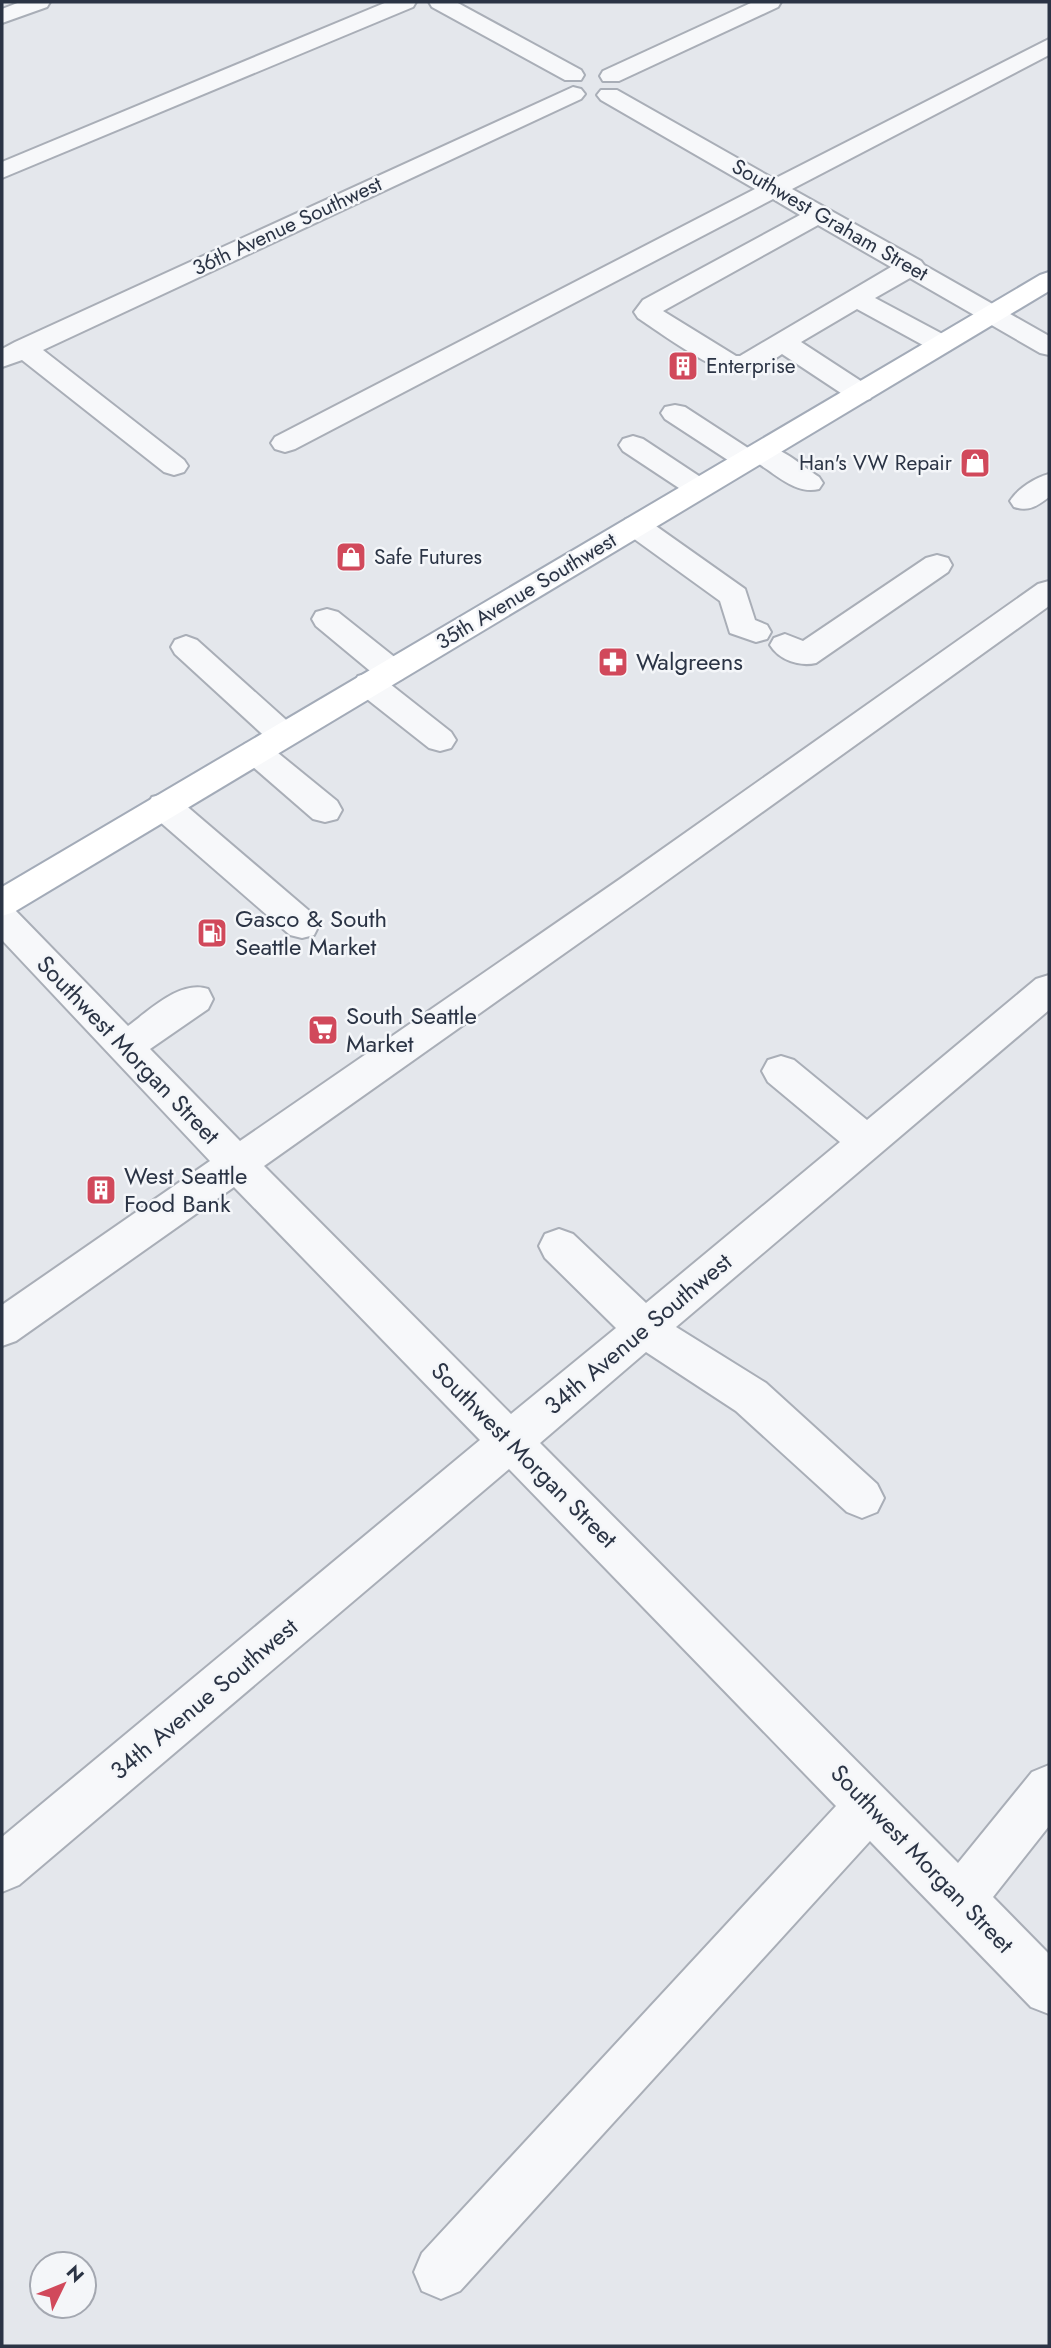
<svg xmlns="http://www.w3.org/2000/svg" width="1051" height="2348" font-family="Jost,sans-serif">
<rect width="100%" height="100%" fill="#e4e7ec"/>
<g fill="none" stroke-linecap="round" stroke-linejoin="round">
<!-- minor casing -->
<g stroke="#a9aeb7" stroke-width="4">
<g id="minor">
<path d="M20,2H50L47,7L2,23V9Z"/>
<path d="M387,2H416L413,7L2,178V162Z"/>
<path d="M429,2H456L581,70L584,75L581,80H565L432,7Z"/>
<path d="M753,2H781L778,7L619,81H603L600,76L603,71Z"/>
<path d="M1049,39V55L792,189L921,261L924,265L1049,336V355L1040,353L910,278L875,298L950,338L954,344L950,350L941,352L932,350L857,309L801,342L870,387L874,393L870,399L860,401L850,399L782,354C769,363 754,372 737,372C716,374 658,331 638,318L634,312L643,300L800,215L773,199L295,449L285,452L275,449L271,443L275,437L755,189L601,100L597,95L601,90H617L774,179ZM818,225L891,267L740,356H736L663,311Z"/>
<path d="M573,87L581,89L585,94L581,99L43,350L184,460L188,466L184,472L174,475L164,472L22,360L2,367V349L15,342Z"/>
<path d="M675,405L685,407L748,448C768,434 802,466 819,477L823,483L819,489C797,495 777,475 759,464L747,469L737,466L665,419L661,413L665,407Z"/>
<path d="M633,436L643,439L708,482L712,488L708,494L698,497L688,494L623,451L619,445L623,439Z"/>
<path d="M1049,474V497C1037,506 1029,512 1014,507L1010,501C1018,488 1035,478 1049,474Z"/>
<path d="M636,517L646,519L745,589L755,620L767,625L771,632L767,639L756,642L730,633L720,601L626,533L621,526L626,519Z"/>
<path d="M937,555L948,558L952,565L948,572L816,663C800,667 779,660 770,645L774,638L785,634L803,641L926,558Z"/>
<path d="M1049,581V606L644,897L264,1166L511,1414L616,1328L545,1258L539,1246L545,1234L559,1229L573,1234L646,1303L840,1142L768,1082L762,1071L768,1060L781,1056L794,1060L867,1120L1036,979L1049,975V1010L676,1327L766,1383L877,1484L884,1498L877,1512L862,1518L847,1512L736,1411L646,1352L540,1443L958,1863L1032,1772L1049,1765V1826L993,1897L1049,1954V2014L1031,2007L870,1841L460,2291L441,2299L422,2291L414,2272L422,2253L836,1806L509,1469L19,1885L2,1892V1837L480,1440L234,1187L16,1341L2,1346V1305L210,1161L2,940V905L14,909L128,1026C150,1010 180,980 208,989L213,999L208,1009L150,1049L240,1141L620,879L1038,584Z"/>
<path d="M327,609L338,612L402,663L407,671L402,679L391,682L385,680L451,732L456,740L451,748L440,751L429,748L358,692L353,684L358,676L369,673L375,675L316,626L312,619L316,612Z"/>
<path d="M186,636L197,640L294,727L299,735L294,743L283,746L272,743L175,654L171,647L175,640Z"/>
<path d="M256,740L267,744L337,801L342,810L337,819L325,822L313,819L245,760L240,752L245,744Z"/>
<path d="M164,794L176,797L314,915L319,925L314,935L302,938L290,935L152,815L147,806L152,797Z"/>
</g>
</g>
<!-- major casing -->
<g stroke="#a3abb8" stroke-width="4">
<path id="major" d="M1049,272V291L14,912L2,916V887L1040,275Z"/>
</g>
<!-- minor -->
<use href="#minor" fill="#f7f8fa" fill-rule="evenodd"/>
<!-- major -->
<use href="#major" fill="#fff" fill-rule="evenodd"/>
</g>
<!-- icons -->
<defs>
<g id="building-square" transform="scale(1.575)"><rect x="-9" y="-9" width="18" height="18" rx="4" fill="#d1495b" stroke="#f4f6f9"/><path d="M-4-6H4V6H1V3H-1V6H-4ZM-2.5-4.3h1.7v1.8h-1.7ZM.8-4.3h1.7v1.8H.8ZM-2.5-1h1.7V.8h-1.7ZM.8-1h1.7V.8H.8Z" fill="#fff"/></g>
<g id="shop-square" transform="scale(1.575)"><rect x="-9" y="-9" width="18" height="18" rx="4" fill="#d1495b" stroke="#f4f6f9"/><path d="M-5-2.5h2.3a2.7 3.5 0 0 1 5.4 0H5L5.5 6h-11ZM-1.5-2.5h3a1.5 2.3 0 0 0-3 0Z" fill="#fff"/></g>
<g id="pharmacy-square" transform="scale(1.575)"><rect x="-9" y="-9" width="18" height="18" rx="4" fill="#d1495b" stroke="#f4f6f9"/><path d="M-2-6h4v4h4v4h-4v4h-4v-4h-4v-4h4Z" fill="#fff"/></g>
<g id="fuel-square" transform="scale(1.575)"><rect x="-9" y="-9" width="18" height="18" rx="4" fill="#d1495b" stroke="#f4f6f9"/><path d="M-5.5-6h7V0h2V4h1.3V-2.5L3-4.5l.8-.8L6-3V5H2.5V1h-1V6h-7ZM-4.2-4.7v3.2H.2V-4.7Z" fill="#fff"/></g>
<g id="supermarket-square" transform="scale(1.575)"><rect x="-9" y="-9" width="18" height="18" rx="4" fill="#d1495b" stroke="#f4f6f9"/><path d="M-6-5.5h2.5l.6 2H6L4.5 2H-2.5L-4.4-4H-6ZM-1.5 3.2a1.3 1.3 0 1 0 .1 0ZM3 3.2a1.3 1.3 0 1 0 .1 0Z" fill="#fff"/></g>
</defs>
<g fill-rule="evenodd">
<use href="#building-square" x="683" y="366"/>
<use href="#shop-square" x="975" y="463"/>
<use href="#shop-square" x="351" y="557"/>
<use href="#pharmacy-square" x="613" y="662"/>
<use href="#fuel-square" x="212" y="933"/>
<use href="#supermarket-square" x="323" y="1030"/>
<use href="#building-square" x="101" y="1190"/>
</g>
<g text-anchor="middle" stroke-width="5" stroke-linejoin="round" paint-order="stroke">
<!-- far-street labels -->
<g font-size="21" fill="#2b3445" stroke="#f4f6f9">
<text transform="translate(830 220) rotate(30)" y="7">Southwest Graham Street</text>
<text transform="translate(287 226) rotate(-25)" y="7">36th Avenue Southwest</text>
<text transform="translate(526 591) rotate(-31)" y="7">35th Avenue Southwest</text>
</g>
<!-- far-poi labels -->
<g font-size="21" fill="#2b3445" stroke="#f4f6f9" text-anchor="start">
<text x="706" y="373">Enterprise</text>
<text x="952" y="470" text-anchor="end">Han's VW Repair</text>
<text x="374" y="564">Safe Futures</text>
</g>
<!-- poi labels -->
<g font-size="24" fill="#2b3445" stroke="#f4f6f9" text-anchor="start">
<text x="636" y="670">Walgreens</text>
<text x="235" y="927">Gasco &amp; South<tspan x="235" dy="28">Seattle Market</tspan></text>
<text x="346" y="1024">South Seattle<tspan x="346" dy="28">Market</tspan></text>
<text x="124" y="1184">West Seattle<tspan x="124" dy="28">Food Bank</tspan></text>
</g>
<!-- street labels -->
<g font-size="24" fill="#2b3445" stroke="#f4f6f9">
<text transform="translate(128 1050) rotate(46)" y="8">Southwest Morgan Street</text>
<text transform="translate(638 1334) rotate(-40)" y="8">34th Avenue Southwest</text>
<text transform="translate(524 1455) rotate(45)" y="8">Southwest Morgan Street</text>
<text transform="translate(204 1699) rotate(-40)" y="8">34th Avenue Southwest</text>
<text transform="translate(922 1859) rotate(46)" y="8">Southwest Morgan Street</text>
</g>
</g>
<!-- border -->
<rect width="1051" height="2348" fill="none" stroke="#2b3445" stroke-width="7"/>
<!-- north arrow -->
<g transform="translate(63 2285) rotate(47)"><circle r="33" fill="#f4f6f9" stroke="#a4a8b1" stroke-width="2"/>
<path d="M0-5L12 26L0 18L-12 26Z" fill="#d1495b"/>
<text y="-10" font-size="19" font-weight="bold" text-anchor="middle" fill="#2b3445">N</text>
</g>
</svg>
